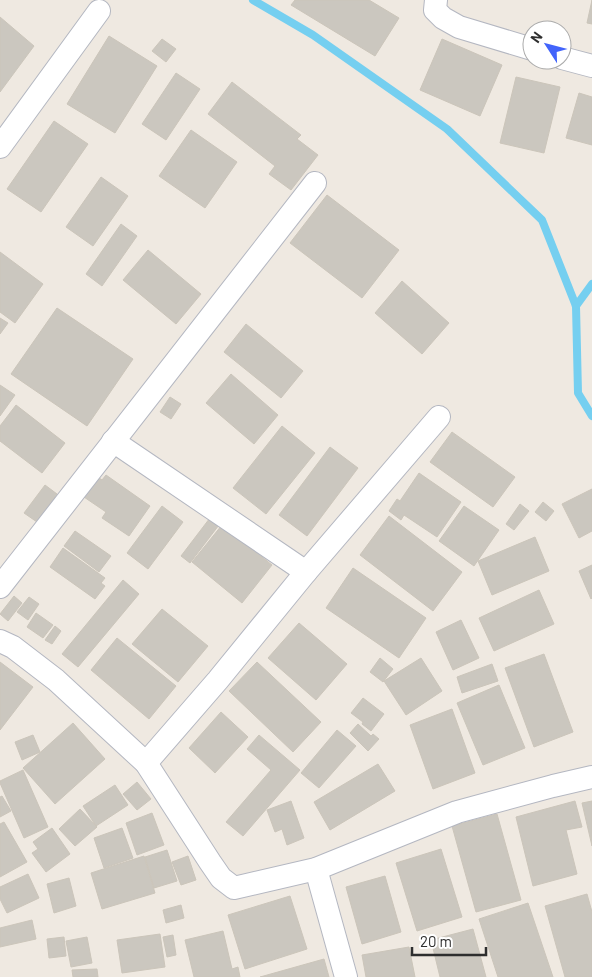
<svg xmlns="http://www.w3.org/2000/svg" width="592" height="977" font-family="Barlow,sans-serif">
<rect width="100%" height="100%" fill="#efe9e1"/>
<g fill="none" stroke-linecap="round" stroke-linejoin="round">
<!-- stream -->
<g stroke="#75cff0" stroke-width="8">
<path d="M253,0L313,35L447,129L542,220L576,306L578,393L592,416"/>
<path d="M576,306L592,284"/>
</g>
</g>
<!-- building -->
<g fill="#cbc7bf" stroke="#cbc5ba">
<path d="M295,0H369L399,18L375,56L291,5Z"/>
<path d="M592,0V24L587,23Z"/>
<path d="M0,17L34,46L0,92Z"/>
<path d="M109,36L157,66L115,133L67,104Z"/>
<path d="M162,39L176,49L166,62L152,51Z"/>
<path d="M442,39L502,65L480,116L420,90Z"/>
<path d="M176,73L200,89L166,140L142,124Z"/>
<path d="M516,77L560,87L544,153L500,143Z"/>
<path d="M232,82L301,135L297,139L318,155L291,190L269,174L275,166L208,114Z"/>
<path d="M579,93L592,97V145L566,138Z"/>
<path d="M54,121L88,144L41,212L7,189Z"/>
<path d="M191,130L237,162L205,208L159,176Z"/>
<path d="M101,177L128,196L93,246L66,227Z"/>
<path d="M327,195L399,250L362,298L290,243Z"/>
<path d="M121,224L137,236L102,286L86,274Z"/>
<path d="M148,250L201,294L176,324L123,280Z"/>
<path d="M0,252L43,284L15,323L0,312Z"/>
<path d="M402,281L449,323L422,354L375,313Z"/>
<path d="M57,308L133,359L87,426L11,374Z"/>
<path d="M0,318L8,323L0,334Z"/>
<path d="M246,324L303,371L281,398L224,352Z"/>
<path d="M231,374L278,415L254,444L206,403Z"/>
<path d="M0,385L15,395L0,416Z"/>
<path d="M170,397L181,404L171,419L160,412Z"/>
<path d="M16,405L65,443L42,473L0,441V426Z"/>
<path d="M282,426L315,453L266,514L233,488Z"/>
<path d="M452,432L515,477L493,507L430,462Z"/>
<path d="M330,447L358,468L307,536L279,515Z"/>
<path d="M419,473L461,502L437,537L404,515L401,520L389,511L397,499L400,501Z"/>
<path d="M95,475L102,480L106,475L150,506L129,536L102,518L106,512L81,495Z"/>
<path d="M45,485L57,494L37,522L24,513Z"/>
<path d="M592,489V531L579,538L562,504Z"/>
<path d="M543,502L554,511L546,521L535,512Z"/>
<path d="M520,504L529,511L514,530L506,524Z"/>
<path d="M162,506L183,522L148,569L127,553Z"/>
<path d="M464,506L499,530L474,566L439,541Z"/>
<path d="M213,514L222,521L190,563L181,556Z"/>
<path d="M389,516L462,572L433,611L360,555Z"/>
<path d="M222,525L272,565L242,603L192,562Z"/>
<path d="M75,531L111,556L99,572L64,546Z"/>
<path d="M535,537L549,571L492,595L478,561Z"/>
<path d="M63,548L105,578L101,583L105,586L95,599L50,567Z"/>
<path d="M592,565V598L591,599L579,571Z"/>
<path d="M353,568L426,618L399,658L326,608Z"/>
<path d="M123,580L139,594L78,667L62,654Z"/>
<path d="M539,590L554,624L494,651L479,618Z"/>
<path d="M14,596L22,603L8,621L0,614Z"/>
<path d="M29,597L39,604L28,620L17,612Z"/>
<path d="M162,609L208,646L178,682L132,644Z"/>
<path d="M36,613L53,625L43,638L27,627Z"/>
<path d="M461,620L479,658L453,670L436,632Z"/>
<path d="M299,623L347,664L316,700L268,658Z"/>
<path d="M55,626L61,631L52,644L45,640Z"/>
<path d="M117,638L176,686L149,719L91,670Z"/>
<path d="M544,654L573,732L534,747L505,668Z"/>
<path d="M380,658L393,669L383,682L370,672Z"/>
<path d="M421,658L442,691L406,715L384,681Z"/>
<path d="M0,662L33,687L0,730Z"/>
<path d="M257,662L321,722L293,752L229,691Z"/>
<path d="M492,664L498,681L462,693L457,677Z"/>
<path d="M499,685L525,748L483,765L457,703Z"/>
<path d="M363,698L384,714L371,731L362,724L363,722L351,713Z"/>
<path d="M452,709L475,773L433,789L410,725Z"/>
<path d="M221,712L248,737L215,773L189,748Z"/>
<path d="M73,723L105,759L55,804L23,768Z"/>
<path d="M358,724L371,736L373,734L379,739L368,751L350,733Z"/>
<path d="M337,730L356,746L319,788L301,773Z"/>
<path d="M33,735L40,752L22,760L15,742Z"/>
<path d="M259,735L300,770L243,836L226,822L271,770L247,749Z"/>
<path d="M378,764L395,791L330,830L314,802Z"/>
<path d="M23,770L48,827L24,838L0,783V781Z"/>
<path d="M137,782L151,799L137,810L123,794Z"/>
<path d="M115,785L128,805L96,826L83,806Z"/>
<path d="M2,796L11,811L0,817V797Z"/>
<path d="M291,801L304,838L287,845L282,829L275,832L267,810Z"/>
<path d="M575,801L582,827L566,830L577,874L533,886L516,817Z"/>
<path d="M592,801V846L582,803Z"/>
<path d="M80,809L97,827L75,846L59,829Z"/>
<path d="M152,813L164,845L137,855L126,823Z"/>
<path d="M497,814L521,900L476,912L452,826Z"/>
<path d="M4,822L27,862L0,877V824Z"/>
<path d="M52,828L70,854L46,872L32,853L38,849L33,842Z"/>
<path d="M122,828L133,858L104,868L94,838Z"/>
<path d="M441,849L462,917L417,931L396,863Z"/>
<path d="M167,850L177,881L154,888L145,857Z"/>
<path d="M144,856L155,893L102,909L91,873Z"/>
<path d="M188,856L196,880L181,885L172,862Z"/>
<path d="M28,874L39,898L7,913L0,899V887Z"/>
<path d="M385,876L401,932L362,944L346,887Z"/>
<path d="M69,878L76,906L54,913L47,884Z"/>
<path d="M587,894L592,912V977H565L545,906Z"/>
<path d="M290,896L307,949L245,969L228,915Z"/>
<path d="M528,903L553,977H498L479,919Z"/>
<path d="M181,905L184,918L166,923L163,910Z"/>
<path d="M32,920L36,939L0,947V928Z"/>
<path d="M473,929L486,977H440L431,940Z"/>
<path d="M223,931L232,969L238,967L240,977H194L185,940Z"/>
<path d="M160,934L165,967L122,973L117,940Z"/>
<path d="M173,935L176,955L167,957L163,937Z"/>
<path d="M64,937L66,956L49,958L47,939Z"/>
<path d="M87,937L92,963L71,967L66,941Z"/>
<path d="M409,947L415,977H366L362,955Z"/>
<path d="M324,959L329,977H260Z"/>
<path d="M97,969L98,977H73L72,970Z"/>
</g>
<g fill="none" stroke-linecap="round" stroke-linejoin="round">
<!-- minor casing -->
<g stroke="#b4b7c1" stroke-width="24">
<g id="minor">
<path d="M436,0L435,10L443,18L459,27L532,49"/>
<path d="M562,58L592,66"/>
<path d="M0,147L99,11"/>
<path d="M113,441L306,572"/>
<path d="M0,587L315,183"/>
<path d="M0,641L13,647L56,680L146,763L210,862L221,878L234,888L316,869L457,812L553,786L592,777"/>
<path d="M146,763L218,680L306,572L439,417"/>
<path d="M316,869L346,977"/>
</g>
</g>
<!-- minor -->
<use href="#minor" stroke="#fff" stroke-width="22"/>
</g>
<!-- north arrow -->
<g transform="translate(547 45) rotate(306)"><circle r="24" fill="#ffffff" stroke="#ababab"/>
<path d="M0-4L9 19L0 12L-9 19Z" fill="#4264fb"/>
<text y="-8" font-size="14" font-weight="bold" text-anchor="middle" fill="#2e2e2e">N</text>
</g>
<!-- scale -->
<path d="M412 947v8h74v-8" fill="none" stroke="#2e2e2e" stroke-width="2.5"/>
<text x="420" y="947" font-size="15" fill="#2e2e2e" stroke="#ffffff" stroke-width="4" paint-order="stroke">20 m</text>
</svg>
